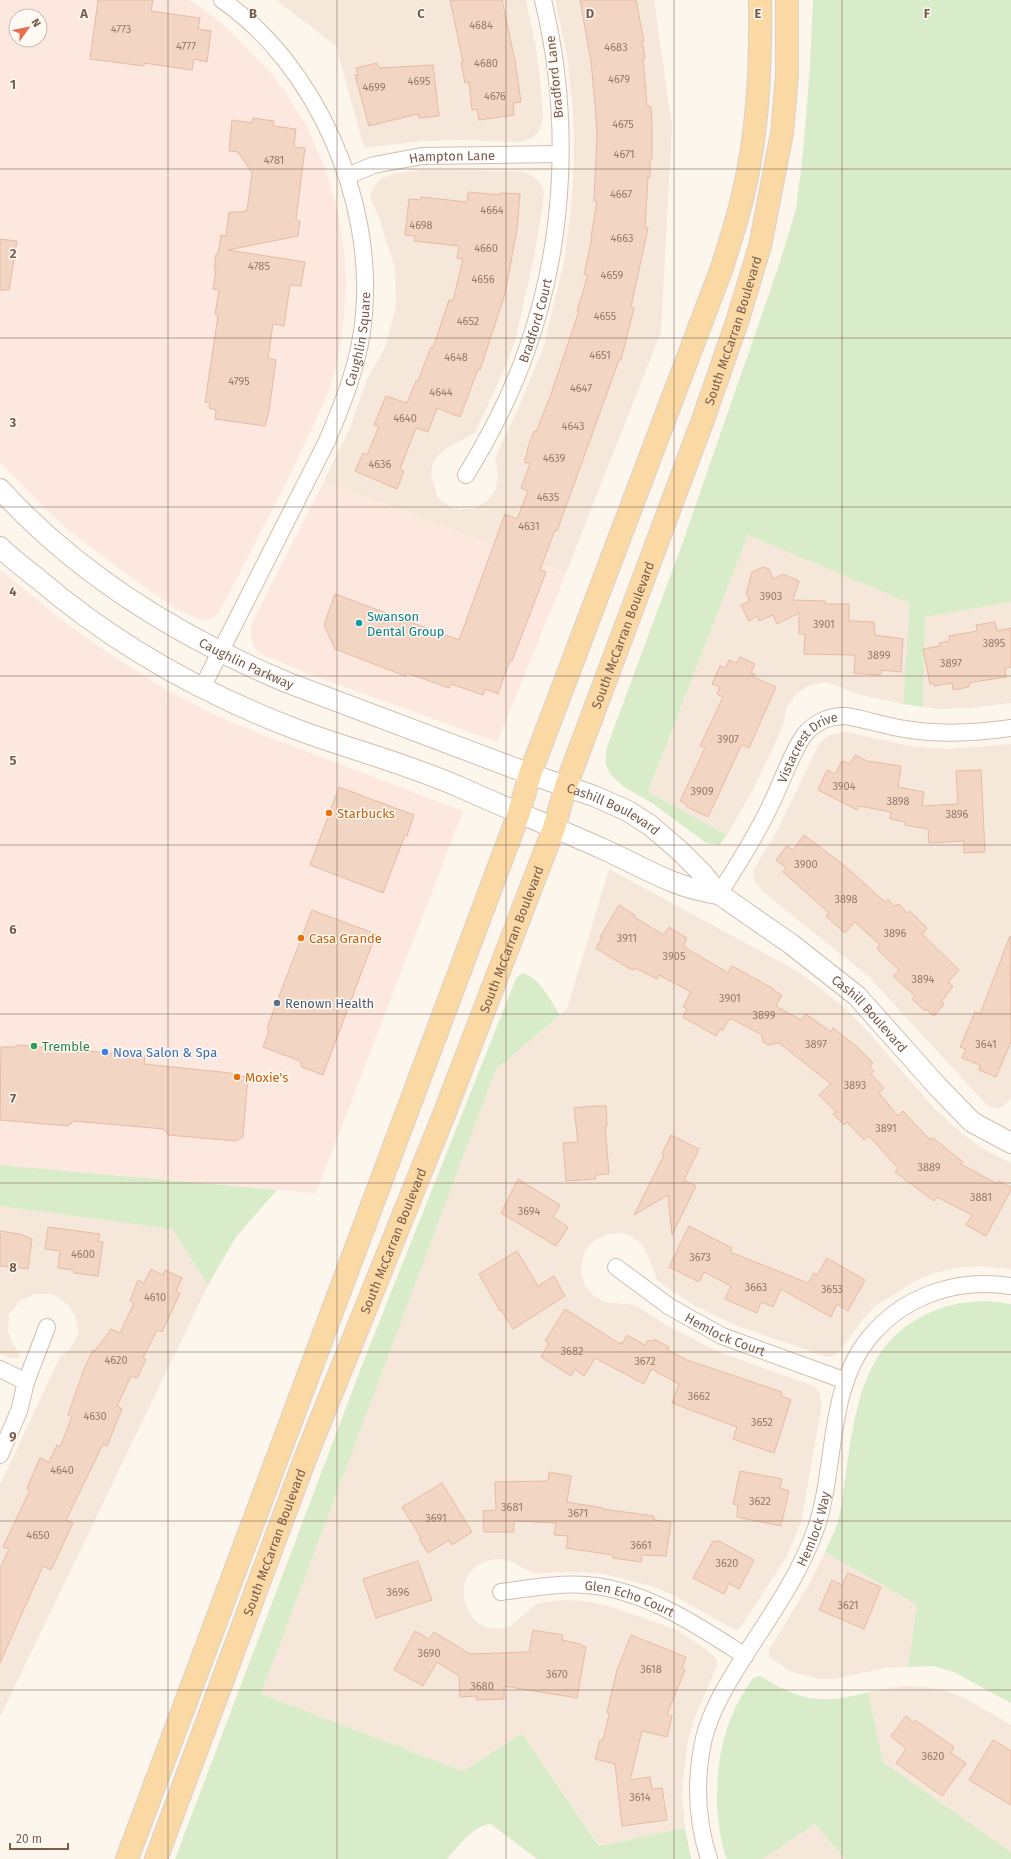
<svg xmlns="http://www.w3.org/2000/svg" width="1011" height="1859" font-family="'Fira Sans',sans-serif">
<rect width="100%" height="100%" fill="#fdf6ec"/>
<!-- residential -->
<g fill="#f5e8da">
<path d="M276,0H526L536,48L540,79L543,117L539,131L533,138L520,142L463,140L421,141L364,148L336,46Z"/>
<path d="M555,0H654L672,126L661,332L566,573L324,481L349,430L367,379L385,348L396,306L395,269L380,220L370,198L373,187L381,179L396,173L423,170L521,171L533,176L541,184L544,192L542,211L534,257L515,341L503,372L475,433L444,450L434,460L431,473L437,497L448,505L461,510L474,508L487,501L496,489L498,474L495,458L518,409L543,349L564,262L571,210L574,159L573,111L567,55Z"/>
<path d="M748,535L911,603L903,704L861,695L827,682L811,685L797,693L787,706L783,725L776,742L752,791L727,835L648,793Z"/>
<path d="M1011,602V703L971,708L939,709L923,707L925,617Z"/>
<path d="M845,732L910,746L947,749L1011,744V1097L1010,1100L1000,1108L991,1107L983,1101L869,977L762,891L755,882L753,871L778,829L819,744L830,735Z"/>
<path d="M609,869L797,971L820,988L844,1007L869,1033L935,1109L961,1133L982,1148L1011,1163V1269L978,1266L955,1268L935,1273L917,1280L877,1305L863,1319L840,1351L834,1356L827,1357L740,1327L695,1306L666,1287L657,1280L648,1256L642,1245L633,1237L622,1233L608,1234L595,1240L586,1249L582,1261L581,1273L585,1285L593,1295L604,1302L635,1305L668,1326L721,1353L814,1386L819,1391L821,1400V1410L801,1522L786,1558L739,1629L734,1630L728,1626L671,1594L651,1586L604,1574L580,1572L532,1573L513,1562L502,1559L489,1560L478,1565L469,1573L464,1584V1597L468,1610L475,1621L485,1627L499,1629L510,1626L538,1603L564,1600L582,1601L606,1605L675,1629L697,1643L714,1656L717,1660V1666L694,1719L687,1746L682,1792L685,1828L600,1846L522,1735L463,1771L261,1694L496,1069L567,1009Z"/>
<path d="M0,1206L172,1229L208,1285L0,1717V1485L60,1357L70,1349L79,1333L75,1316L68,1305L53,1294H34L20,1301L9,1314L8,1331L13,1345L20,1354L19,1358H10L0,1353Z"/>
<path d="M825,1552L917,1605L908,1667L885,1668L835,1679H818L791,1672L772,1659L769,1655V1650L808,1586Z"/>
<path d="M903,1686L926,1687L947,1691L968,1700L1011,1725V1852L883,1762L868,1692Z"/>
<path d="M815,1824L845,1859H763Z"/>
</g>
<!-- commercial -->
<g fill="#fde8e0" fill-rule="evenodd">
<path d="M0,0H189L213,16L237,38L266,67L284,90L308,129L325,168L337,208L344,250L346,287L343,325L337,364L327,396L288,479L219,613L213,618L202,620L176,609L126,574L62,525L0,463ZM16,16H40V40H16Z"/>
<path d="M324,481L566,573L497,742L307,673L263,655L254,648L251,637V625Z"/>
<path d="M0,570L65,622L105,651L168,691L219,717L271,738L463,811L316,1193L0,1165Z"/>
</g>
<!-- green -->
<g fill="#d8ecc9">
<path d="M813,0H1011V602L925,617L923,707L903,704L910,603L748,535L648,792L727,835L719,845L706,843L652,803L624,787L610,774L605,762L607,747L681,547L779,265L796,209L803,153L810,66Z"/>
<path d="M523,973C540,978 550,1000 560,1015L496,1069L261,1694L463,1771L522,1734L599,1846L685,1828L691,1859H537L491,1824C472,1826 459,1846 447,1859H175L361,1368L513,986L517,977Z"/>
<path d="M0,1165L277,1190L236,1237L208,1285L172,1229L0,1206Z"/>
<path d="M989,1301L1011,1304V1703L954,1672L933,1666L908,1667L917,1605L825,1552C828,1544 833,1536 836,1527C841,1513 843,1495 845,1480C854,1421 859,1355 914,1321C942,1305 957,1302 989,1301Z"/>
<path d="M760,1676C802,1701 820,1705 868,1692L883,1762L1011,1852V1859H845L815,1824L763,1859H727C720,1842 718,1821 717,1802C717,1754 725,1718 753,1678Z"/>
</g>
<!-- building -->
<g fill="#f3d5c3" stroke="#e6bba3">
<path d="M98,0H153L151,11L200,18L198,29L211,31L207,62L194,59L192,70L144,63V66L90,59Z"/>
<path d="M450,0H502L515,61L521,102L513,103L514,115L479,120L477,109L472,110L469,82L465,83L461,62H463Z"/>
<path d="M580,0H636L644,41H642L645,58H643L647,106L651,107L652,122V160H650V177H648L645,227L648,228L631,307L634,308L621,360H619L557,531L555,530L540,570L546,572L512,661L510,660L498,694L486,689L483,695L451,684L449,688L407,673L405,676L335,649L324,625L335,594L459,640L505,514L517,519L528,491L521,488L530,464L524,462L528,450H527L534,431L536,432L550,397L579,311H577L588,275H584L592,237H591L597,201H594L597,135L595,104L591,62Z"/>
<path d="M377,63L379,68L433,65L439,116L419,118L418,114L369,126L355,75H358L356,68Z"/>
<path d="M253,118L274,121L273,126L296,129L294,147L305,148L296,219L300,221L298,236L228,250L305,262L301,286L290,285L284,326L273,324L268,358L276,360L269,411L265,426L215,419L216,410L209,408L210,403L205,402L218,316L215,314L219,290L213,289L216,270H214L216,254H218L221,235L226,236L229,212H245V210L247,211L252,173L238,152L229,151L232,120L252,123Z"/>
<path d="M468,192L500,195V193L520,194L517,229L505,294L480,370L478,369L460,417L437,408L428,432L416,428L400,469L404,471L397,489L355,471L363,453L367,455L379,426L374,425L386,396L407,403L416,381H418L431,347L433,348L449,300L453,301L463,259L457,258L459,246L414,241L415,236L405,235L409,199L421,200V197L467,202Z"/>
<path d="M0,239L17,241L9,290H0Z"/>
<path d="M763,567L769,569L773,579L783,574L799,581L793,600L825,601V604H849V621L874,622L875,635L903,639L901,672L881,670V674L876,675L854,673L855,655L804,654L805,634H799V613L777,624L773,615L759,621L757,616L749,621L741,605L750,601L746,594L752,572Z"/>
<path d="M995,622L997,631L1011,628V667L1005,668L1006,677L974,682L969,684V687L953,690L952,683L934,686V683L930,684L923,649L940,646L939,643L949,641V636L977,631L976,625Z"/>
<path d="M740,657L755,664L751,673L755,674L753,677L776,687L749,748L742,744L708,817L687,807L686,804L680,801L705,748L700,746L723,697L717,694L720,687L712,684L720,666L726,668L729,660L737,663Z"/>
<path d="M855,755L867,761L901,766L898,787L924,792L922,806L958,804L956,771L981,770L985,852L964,853V841L929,843L928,829L905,825V822L890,819L891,812L859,806L857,810L818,790L827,770L835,774L842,761L850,764Z"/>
<path d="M339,787L414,815L407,836L405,835L383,893L310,865Z"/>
<path d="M804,835L845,866L885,902L888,899L894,906L899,904L907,913L910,911L927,928L922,934L959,970L948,982L953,986L941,1002L944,1004L934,1016L926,1009L925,1011L912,999L915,996L893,976L899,970L877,949L880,945L855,922L845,933L826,916L829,913L783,872L786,868L776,860L787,846L793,850Z"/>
<path d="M619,905L635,915L634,917L664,935L669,927L687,938L683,946L728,973L732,966L774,989L773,990L782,995L776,1006L801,1020L806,1014L831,1032L833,1028L857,1047L873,1063L869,1066L874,1071L871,1074L884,1088L879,1093L898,1116L903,1111L929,1139L933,1138L963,1162L961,1164L997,1184L999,1181L1011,1187V1190L986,1236L966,1225L972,1215L937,1197L934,1201L895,1172L898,1168L869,1136L864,1140L847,1122L844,1125L833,1114L836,1112L819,1095L831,1084L779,1043L769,1045L763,1042L762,1035L730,1018L722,1031L720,1029L716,1036L683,1017L687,1009L683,1007L691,992L659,975L657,979L635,968L634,970L630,969L597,949L596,948L602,938L600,937Z"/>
<path d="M312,910L376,934L323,1075L302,1067L300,1061L263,1047L269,1031L267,1028Z"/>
<path d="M1010,936L1011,1042L996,1077L979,1070L980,1065L962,1058L966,1049L960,1047L975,1012L980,1014Z"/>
<path d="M18,1045L145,1056L144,1064L231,1073L235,1076L248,1077L243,1137L236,1141L168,1135L164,1129L74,1121L68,1126L0,1120L1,1047H15Z"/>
<path d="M593,1106H606L607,1126H605L609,1174L595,1175L596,1179L566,1181L563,1143L578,1142L574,1108Z"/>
<path d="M671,1135L699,1149L684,1180L696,1186L672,1235L668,1195L634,1215L664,1155L662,1154Z"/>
<path d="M518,1179L560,1205L553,1217L568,1227L556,1246L501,1213Z"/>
<path d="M689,1226L732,1248L730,1252L808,1283L814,1273L817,1275L827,1258L865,1280L848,1311L837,1304L831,1317L781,1289L773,1307L761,1302L757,1313L725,1299L731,1286L704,1272L699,1282L669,1267Z"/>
<path d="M48,1227L100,1234L98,1241L103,1242L98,1276L74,1273V1270L58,1268L60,1251L45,1249Z"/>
<path d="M0,1231L19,1234L32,1239L28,1269L0,1266Z"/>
<path d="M517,1251L538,1286L554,1276L565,1296L513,1329L501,1310L500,1311L479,1274Z"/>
<path d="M151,1269L163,1275L165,1270L182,1278L176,1291L180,1293L162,1332L157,1330L143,1358L146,1359L137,1378L131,1376L117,1406L122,1409L107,1446L103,1444L66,1520L73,1523L51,1570L43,1566L0,1663V1568L9,1549L3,1547L30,1490L27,1488L40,1458L49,1462L57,1445L60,1447L72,1417L68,1415L84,1369L93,1350L95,1351L111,1329L120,1333L134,1303L130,1301L138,1280L144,1283Z"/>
<path d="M565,1309L620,1344L621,1342L622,1344L627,1335L645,1345L648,1340L653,1342L654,1339L669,1347L668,1350L687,1360L782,1392L781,1396L791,1400L774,1453L733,1439L737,1427L672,1403L679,1384L651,1369L644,1384L595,1358L584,1376L575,1369L571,1376L541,1357L549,1343L545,1341Z"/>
<path d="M740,1471L782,1479L780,1488L789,1491L781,1526L737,1517L738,1505L733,1504Z"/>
<path d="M549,1472L571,1476L567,1502L603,1508V1509L654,1516V1520L671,1522L666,1556L642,1555L641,1562L613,1558V1555L566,1548L568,1536L554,1535L556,1523L514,1521V1532H484L483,1511L496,1510L495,1482L548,1481Z"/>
<path d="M442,1483L472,1532L452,1545L449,1540L428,1553L419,1539L421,1538L402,1507Z"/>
<path d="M713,1541H719L754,1560L739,1589L729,1583L724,1594L693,1578Z"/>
<path d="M418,1561L432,1600L376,1618L363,1579Z"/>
<path d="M848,1573L881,1587L864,1629L819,1610L832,1580L842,1585Z"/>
<path d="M533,1630L563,1635L562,1640L580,1644L582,1646L586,1647L577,1698L504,1686V1699L477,1700L476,1696L460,1697L459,1676L437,1662L423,1686L394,1670L415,1631L429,1639L434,1632L470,1654L529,1652Z"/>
<path d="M631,1635L686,1657L682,1668L685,1670L667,1714L672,1716L667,1737L642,1731L630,1780L650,1777L652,1789L662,1788L667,1820L622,1826L615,1764L595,1759L600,1740H603L609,1715L607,1712L617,1670Z"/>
<path d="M906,1716L913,1722L915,1720L954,1747L951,1753L966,1763L942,1796L896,1763L906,1749L891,1736Z"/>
<path d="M993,1740L1011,1751V1805L969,1780Z"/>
</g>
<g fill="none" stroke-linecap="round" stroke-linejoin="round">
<!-- minor casing -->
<g stroke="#d1beb0" stroke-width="18">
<g id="minor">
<path id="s1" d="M347,176L374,165L422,156L560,154"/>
<path id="s2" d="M466,475C490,436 511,395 526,352C566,241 571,115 543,0"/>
<path id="s3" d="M202,688L327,441C344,401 361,358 364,314C374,200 317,66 222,0"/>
<path id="s4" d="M719,894C738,864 757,834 772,802C782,782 792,751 805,734C815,722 831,715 846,716C864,719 886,726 905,729C940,735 977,733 1011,728"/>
<path id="s5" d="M616,1267L670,1307L722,1336L846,1381"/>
<path d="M0,1369L26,1382"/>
<path d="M0,1455L19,1411L26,1382L47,1327"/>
<path id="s6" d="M501,1592C530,1588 558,1583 587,1585C645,1590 697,1625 745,1656"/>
<path id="s7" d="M709,1859C696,1819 695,1778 704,1738C711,1710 727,1684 742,1660C768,1619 798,1578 815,1531C837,1470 826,1390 869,1338C904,1295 957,1278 1011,1286"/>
</g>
</g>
<!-- tertiary casing -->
<g stroke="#d1beb0" stroke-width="22">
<g id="tertiary">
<path id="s8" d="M0,489C78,575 180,637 286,682L530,774L594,796L628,811L651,826L680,851L702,873L719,894L791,944L857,996L937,1086L972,1122L1011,1143"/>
<path d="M0,547C11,558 24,568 37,578C114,644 203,694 298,730C352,750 408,764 462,788C508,809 556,828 603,849C643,867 674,888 719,894"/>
</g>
</g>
<!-- primary casing -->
<g stroke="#dad1cd" stroke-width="24">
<g id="primary">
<path d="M127,1859L519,813L530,774L723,265C729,244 736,224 741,203C758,137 761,68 760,0"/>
<path id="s9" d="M156,1859L305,1459L445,1112L554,828L566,786L704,417L738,319L760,246L782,133L787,76V0"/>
</g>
</g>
<!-- minor -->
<use href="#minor" stroke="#fff" stroke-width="16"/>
<!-- tertiary -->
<use href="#tertiary" stroke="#fff" stroke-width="20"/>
<!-- primary -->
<use href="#primary" stroke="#fbd9a5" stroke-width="22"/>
</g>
<!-- grid -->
<path fill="none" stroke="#7a5c4d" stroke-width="1" stroke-opacity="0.55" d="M168,0V1859M337,0V1859M506,0V1859M674,0V1859M842,0V1859M0,169H1011M0,338H1011M0,507H1011M0,676H1011M0,845H1011M0,1014H1011M0,1183H1011M0,1352H1011M0,1521H1011M0,1690H1011"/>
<!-- markers -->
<circle fill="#0f9aa8" stroke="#fffaf3" stroke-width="1.5" cx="359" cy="623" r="4"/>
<g fill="#e8710a" stroke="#fffaf3" stroke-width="1.5">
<circle cx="329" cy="813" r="4"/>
<circle cx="301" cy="938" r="4"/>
<circle cx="237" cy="1077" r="4"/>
</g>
<circle fill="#5c6f8a" stroke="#fffaf3" stroke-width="1.5" cx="277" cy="1003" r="4"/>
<circle fill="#2e9e5b" stroke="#fffaf3" stroke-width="1.5" cx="34" cy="1046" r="4"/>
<circle fill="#3f7fe0" stroke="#fffaf3" stroke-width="1.5" cx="105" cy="1052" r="4"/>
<g text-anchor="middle" stroke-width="3" stroke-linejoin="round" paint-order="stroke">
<!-- number labels -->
<g font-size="11" fill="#987a6a">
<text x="481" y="29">4684</text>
<text x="121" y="33">4773</text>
<text x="186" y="50">4777</text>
<text x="616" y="51">4683</text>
<text x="486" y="67">4680</text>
<text x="619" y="83">4679</text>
<text x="419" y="85">4695</text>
<text x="374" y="91">4699</text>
<text x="495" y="100">4676</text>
<text x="623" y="128">4675</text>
<text x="624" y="158">4671</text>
<text x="274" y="164">4781</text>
<text x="621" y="198">4667</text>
<text x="492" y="214">4664</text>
<text x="421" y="229">4698</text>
<text x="622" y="242">4663</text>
<text x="486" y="252">4660</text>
<text x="259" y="270">4785</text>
<text x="612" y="279">4659</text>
<text x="483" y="283">4656</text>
<text x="605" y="320">4655</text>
<text x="468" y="325">4652</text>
<text x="600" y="359">4651</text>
<text x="456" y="361">4648</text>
<text x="239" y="385">4795</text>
<text x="581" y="392">4647</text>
<text x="441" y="396">4644</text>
<text x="405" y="422">4640</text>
<text x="573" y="430">4643</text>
<text x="554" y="462">4639</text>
<text x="380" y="468">4636</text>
<text x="548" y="501">4635</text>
<text x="529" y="530">4631</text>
<text x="771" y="600">3903</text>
<text x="824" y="628">3901</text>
<text x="994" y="647">3895</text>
<text x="879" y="659">3899</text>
<text x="951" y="667">3897</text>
<text x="728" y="743">3907</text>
<text x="844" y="790">3904</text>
<text x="702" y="795">3909</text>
<text x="898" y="805">3898</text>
<text x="957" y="818">3896</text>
<text x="806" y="868">3900</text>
<text x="846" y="903">3898</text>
<text x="895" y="937">3896</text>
<text x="627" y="942">3911</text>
<text x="674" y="960">3905</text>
<text x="923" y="983">3894</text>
<text x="730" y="1002">3901</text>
<text x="764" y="1019">3899</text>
<text x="816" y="1048">3897</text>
<text x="986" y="1048">3641</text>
<text x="855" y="1089">3893</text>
<text x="886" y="1132">3891</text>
<text x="929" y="1171">3889</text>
<text x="981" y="1201">3881</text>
<text x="529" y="1215">3694</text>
<text x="83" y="1258">4600</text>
<text x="700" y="1261">3673</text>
<text x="756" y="1291">3663</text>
<text x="832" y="1293">3653</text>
<text x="155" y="1301">4610</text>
<text x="572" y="1355">3682</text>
<text x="116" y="1364">4620</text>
<text x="645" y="1365">3672</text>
<text x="699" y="1400">3662</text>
<text x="95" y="1420">4630</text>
<text x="762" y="1426">3652</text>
<text x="62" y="1474">4640</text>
<text x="760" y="1505">3622</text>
<text x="512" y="1511">3681</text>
<text x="578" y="1517">3671</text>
<text x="436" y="1522">3691</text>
<text x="38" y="1539">4650</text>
<text x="641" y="1549">3661</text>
<text x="727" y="1567">3620</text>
<text x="398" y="1596">3696</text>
<text x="848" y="1609">3621</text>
<text x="429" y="1657">3690</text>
<text x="651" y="1673">3618</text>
<text x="557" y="1678">3670</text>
<text x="482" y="1690">3680</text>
<text x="933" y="1760">3620</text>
<text x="640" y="1801">3614</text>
</g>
<!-- street labels -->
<g font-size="13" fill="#7a5c4d" stroke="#fffaf3">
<text transform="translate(554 77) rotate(-96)" y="5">Bradford Lane</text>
<text dy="5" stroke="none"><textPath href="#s1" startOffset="108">Hampton Lane</textPath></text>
<text dy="5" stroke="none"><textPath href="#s2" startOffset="170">Bradford Court</textPath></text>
<text dy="5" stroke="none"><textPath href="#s9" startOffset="1634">South McCarran Boulevard</textPath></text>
<text dy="5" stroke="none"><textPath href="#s3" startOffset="384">Caughlin Square</textPath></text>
<text dy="5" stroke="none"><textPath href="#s9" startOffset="1310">South McCarran Boulevard</textPath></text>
<text dy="5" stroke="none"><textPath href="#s8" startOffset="304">Caughlin Parkway</textPath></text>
<text dy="5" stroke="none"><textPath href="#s4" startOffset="174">Vistacrest Drive</textPath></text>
<text dy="5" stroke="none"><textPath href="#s8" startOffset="699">Cashill Boulevard</textPath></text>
<text dy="5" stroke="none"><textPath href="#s9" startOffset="986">South McCarran Boulevard</textPath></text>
<text dy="5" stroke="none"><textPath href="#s8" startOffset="1030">Cashill Boulevard</textPath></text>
<text dy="5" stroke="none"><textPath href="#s9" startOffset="662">South McCarran Boulevard</textPath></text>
<text dy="5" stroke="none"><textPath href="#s5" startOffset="129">Hemlock Court</textPath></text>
<text dy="5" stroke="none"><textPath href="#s7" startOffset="360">Hemlock Way</textPath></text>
<text dy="5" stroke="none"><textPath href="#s9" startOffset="338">South McCarran Boulevard</textPath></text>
<text dy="5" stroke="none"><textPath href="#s6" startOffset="131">Glen Echo Court</textPath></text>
</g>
<!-- culture labels -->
<g font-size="13" fill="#0d838f" stroke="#fffaf3" text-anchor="start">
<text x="367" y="621">Swanson<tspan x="367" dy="15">Dental Group</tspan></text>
</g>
<!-- food labels -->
<g font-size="13" fill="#c56008" stroke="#fffaf3" text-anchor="start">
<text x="337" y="818">Starbucks</text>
<text x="309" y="943">Casa Grande</text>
<text x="245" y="1082">Moxie's</text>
</g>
<!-- service labels -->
<g font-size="13" fill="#4e5e75" stroke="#fffaf3" text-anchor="start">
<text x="285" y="1008">Renown Health</text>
</g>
<!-- leisure labels -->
<g font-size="13" fill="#27864d" stroke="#fffaf3" text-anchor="start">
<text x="42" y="1051">Tremble</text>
</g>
<!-- shop labels -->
<g font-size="13" fill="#366cbe" stroke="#fffaf3" text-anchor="start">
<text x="113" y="1057">Nova Salon &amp; Spa</text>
</g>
</g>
<g font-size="13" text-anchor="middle" font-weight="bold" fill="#7a5c4d" stroke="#fffaf3" stroke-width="3" stroke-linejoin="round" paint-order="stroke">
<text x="84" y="18">A</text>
<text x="253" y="18">B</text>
<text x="421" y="18">C</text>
<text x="590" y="18">D</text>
<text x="758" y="18">E</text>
<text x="927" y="18">F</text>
<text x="13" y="89">1</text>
<text x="13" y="258">2</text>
<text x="13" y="427">3</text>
<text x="13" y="596">4</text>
<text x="13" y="765">5</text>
<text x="13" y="934">6</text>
<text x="13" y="1103">7</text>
<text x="13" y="1272">8</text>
<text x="13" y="1441">9</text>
</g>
<!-- north arrow -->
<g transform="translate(28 28) rotate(57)"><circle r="19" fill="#fffaf3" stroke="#cabbb1"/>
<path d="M0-3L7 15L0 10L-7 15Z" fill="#e76f51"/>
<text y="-6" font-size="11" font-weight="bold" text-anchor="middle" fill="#7a5c4d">N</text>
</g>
<!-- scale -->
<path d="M10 1843v6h58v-6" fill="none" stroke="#7a5c4d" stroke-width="2"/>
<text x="16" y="1843" font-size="12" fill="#7a5c4d" stroke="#fffaf3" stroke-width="3" paint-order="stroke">20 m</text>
</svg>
